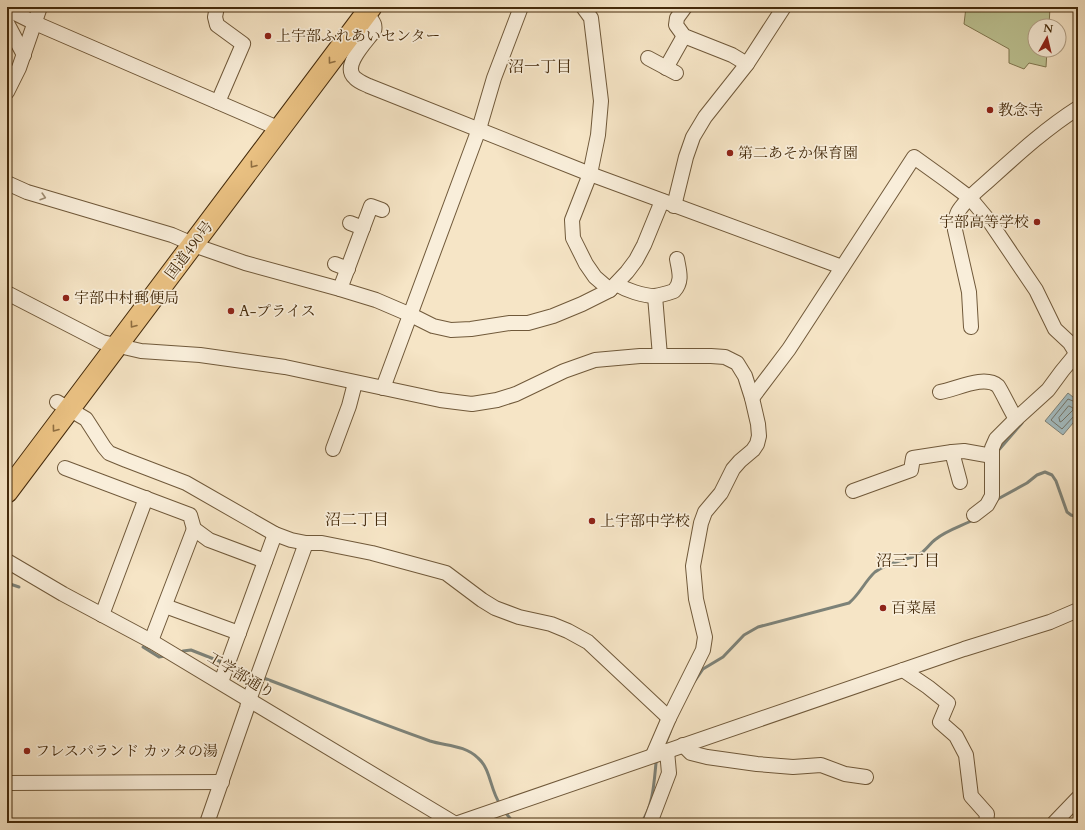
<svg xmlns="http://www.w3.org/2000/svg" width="1085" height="830" font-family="Cardo,'Noto Serif JP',serif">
<rect width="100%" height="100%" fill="#f6e5c6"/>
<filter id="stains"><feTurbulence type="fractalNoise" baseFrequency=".005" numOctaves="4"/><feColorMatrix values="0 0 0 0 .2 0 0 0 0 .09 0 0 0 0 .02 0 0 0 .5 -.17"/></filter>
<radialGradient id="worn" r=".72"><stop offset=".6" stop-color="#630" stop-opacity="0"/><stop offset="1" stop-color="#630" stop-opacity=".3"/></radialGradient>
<!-- green -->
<path fill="#bdc494" stroke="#807750" d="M966,7H1050L1049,26H1035V50H1047L1046,67L1029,63L1024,69L1009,63V49L964,24Z"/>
<!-- water -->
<path fill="#a3bcc1" stroke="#7d8278" d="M1068,393L1078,401V417L1063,435L1045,421Z"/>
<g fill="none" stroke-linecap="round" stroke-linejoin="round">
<!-- shore -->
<g stroke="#747366" stroke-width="1">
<path d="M1078,403L1068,399L1051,420L1062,429L1074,416L1078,415"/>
<path d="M1069,406L1073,408V410L1062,421L1060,422L1059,418Z"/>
</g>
<!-- stream -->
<g stroke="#7d8278" stroke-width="3">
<path d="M997,452L1022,423"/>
<path d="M996,500L1027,483L1037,475L1045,472L1052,475L1056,481L1067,512L1071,515L1078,517"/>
<path d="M7,583L19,587"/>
<path d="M143,647L159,657L165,656"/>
<path d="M183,651L191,650L224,663"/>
<path d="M231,666L254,674"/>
<path d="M261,677C317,698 373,721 430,741C446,746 465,745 478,758C491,769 490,790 500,804"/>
<path d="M694,682L703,669L723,657L744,635L758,627L849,603C860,594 865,581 875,572C888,562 903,561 918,555C925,552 929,544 936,539C947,530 962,526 975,519"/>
<path d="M664,747L670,732"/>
<path d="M504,811L514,823"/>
<path d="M584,823H600"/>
<path d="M641,823C653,807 654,783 656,763L658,759"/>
</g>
<!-- minor casing -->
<g stroke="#70593a" stroke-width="16">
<g id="minor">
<path d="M217,7L215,17L217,25L243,44L218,102"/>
<path d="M367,7C366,19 377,20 374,31C366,42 341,66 355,78C359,82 365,84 369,86L590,174L842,267"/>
<path d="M583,7L591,18L601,101L598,135L590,174L572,220L573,238L586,264L595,277L610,290"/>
<path d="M685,7L677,18L676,25L684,36L732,55L747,64"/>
<path d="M7,9L35,23L280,129"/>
<path d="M7,23L24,55"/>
<path d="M648,58L676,73"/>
<path d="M666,68L684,36"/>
<path d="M7,92L19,68L40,7"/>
<path d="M7,183L27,192L172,235L202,248L245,263L340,289L376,300L411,315L433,326L451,330L471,329L510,323H528L553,316L582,304L610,290L627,272L636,260L644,245L662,201"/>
<path d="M674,206L686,157L693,137L705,117L747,64L784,7"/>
<path d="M350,223L363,228"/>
<path d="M335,264L348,269"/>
<path d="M616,284C626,290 643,296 655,296C662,295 668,293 674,291C683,281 679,271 677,259"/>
<path d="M340,289L371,206L382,210"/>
<path d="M7,293L102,342L141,351L200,355L285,367L440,400L472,404L497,400L516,394L564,371L595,360L640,356H711L725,357L737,363L745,376L752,398L758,424L759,436L757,444L753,450L740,461L733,469L721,493L705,512L701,523L693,566L696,599L705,637L703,650L669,718L653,755"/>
<path d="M655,296L660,356"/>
<path d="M971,327L969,292L955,230C955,223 955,218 958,212C965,200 978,190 988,181C1017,155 1045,129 1078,108"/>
<path d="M383,388L479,129L494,78L521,7"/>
<path d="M940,392C955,390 984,374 998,386C1001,390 1012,413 1016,419L1048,390L1062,371L1076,354"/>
<path d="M752,398L789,349L914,157L946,180L970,198L990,222L1036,290L1055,329L1070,343L1078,356"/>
<path d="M57,402L86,419L104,447L109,453L126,460L186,483L275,534L291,540L306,543H322L372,553L446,573L482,600L495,608L519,617L551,624L568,631L588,642L669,718"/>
<path d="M333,449L349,406L355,383"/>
<path d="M952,452L960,482"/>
<path d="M65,468L190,515L194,529L209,540L265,561"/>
<path d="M853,491L911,470L913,458L952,452L964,451L992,456"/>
<path d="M974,515L987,505L992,496V448L996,439L1016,419"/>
<path d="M7,561L63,594L151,641L454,823"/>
<path d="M165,606L239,633"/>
<path d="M102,615L146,498"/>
<path d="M151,641L194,529"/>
<path d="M903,670L928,687L948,703L940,722L956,736L966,755L971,796L987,814L986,823"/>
<path d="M221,682L275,534"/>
<path d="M683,745L691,753L707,757L757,764L793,767L821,765L845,774L866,777"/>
<path d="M7,783L222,782"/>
<path d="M207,823L247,708L249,700L306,543"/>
<path d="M458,823L964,649L1050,622L1078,610"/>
<path d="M650,823L669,773L667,751"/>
<path d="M1054,823L1078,798"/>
</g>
</g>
<!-- highway casing -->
<g stroke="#442a0b" stroke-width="23">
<path id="highway" d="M7,492L371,7"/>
</g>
<!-- minor -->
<use href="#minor" stroke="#f9eeda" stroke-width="14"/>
<!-- highway -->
<use href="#highway" stroke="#ebc283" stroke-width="21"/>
</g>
<!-- one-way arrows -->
<defs><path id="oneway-chevron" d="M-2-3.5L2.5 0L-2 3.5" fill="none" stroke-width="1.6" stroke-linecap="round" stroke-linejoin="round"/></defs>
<g stroke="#8f6e41">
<use href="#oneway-chevron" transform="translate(331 61) rotate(127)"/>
<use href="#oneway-chevron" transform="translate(253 165) rotate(127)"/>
<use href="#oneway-chevron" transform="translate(133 325) rotate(127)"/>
<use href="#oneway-chevron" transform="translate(55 429) rotate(127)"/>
</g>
<use stroke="#9e8c72" href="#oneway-chevron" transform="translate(43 197) rotate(17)"/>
<!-- markers -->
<g fill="#8f2418" stroke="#f9eeda" stroke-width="1.5">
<circle cx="268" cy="36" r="4"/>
<circle cx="990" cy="110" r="4"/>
<circle cx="730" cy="153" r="4"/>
<circle cx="1037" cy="222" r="4"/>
<circle cx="66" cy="298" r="4"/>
<circle cx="231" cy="311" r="4"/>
<circle cx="592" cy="521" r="4"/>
<circle cx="883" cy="608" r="4"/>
<circle cx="27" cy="751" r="4"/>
</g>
<g text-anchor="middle" stroke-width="3.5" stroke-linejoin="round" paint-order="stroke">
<!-- poi labels -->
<g font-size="15" fill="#442a0b" stroke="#f9eeda" text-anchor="start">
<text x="276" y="41">上宇部ふれあいセンター</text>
<text x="998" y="115">教念寺</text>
<text x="738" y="158">第二あそか保育園</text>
<text x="1029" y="227" text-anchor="end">宇部高等学校</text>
<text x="74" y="303">宇部中村郵便局</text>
<text x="239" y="316">A-プライス</text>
<text x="600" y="526">上宇部中学校</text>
<text x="891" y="613">百菜屋</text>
<text x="35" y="756">フレスパランド カッタの湯</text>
</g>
<!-- street labels -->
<g font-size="15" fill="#442a0b" stroke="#f9eeda">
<text transform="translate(189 250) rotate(-53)" y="5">国道490号</text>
<text transform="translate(241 675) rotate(31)" y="5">工学部通り</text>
</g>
<!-- neighbourhood labels -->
<g font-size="16" fill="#442a0b" stroke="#f9eeda">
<text x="540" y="72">沼一丁目</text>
<text x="357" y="525">沼二丁目</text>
<text x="908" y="566">沼三丁目</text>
</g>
</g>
<!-- margin -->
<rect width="1085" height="830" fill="none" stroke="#f6e5c6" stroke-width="24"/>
<rect x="8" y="8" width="1069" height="814" fill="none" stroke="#442a0b" stroke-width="2"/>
<rect x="12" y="12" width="1061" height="806" fill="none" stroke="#442a0b"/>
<!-- north arrow -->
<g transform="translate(1047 38) rotate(8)"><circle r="19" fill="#f9eeda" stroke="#b1a087"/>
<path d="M0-3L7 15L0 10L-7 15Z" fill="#8f2418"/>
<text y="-6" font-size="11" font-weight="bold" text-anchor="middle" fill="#442a0b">N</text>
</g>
<rect width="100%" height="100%" filter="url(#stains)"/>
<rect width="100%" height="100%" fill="url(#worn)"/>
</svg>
